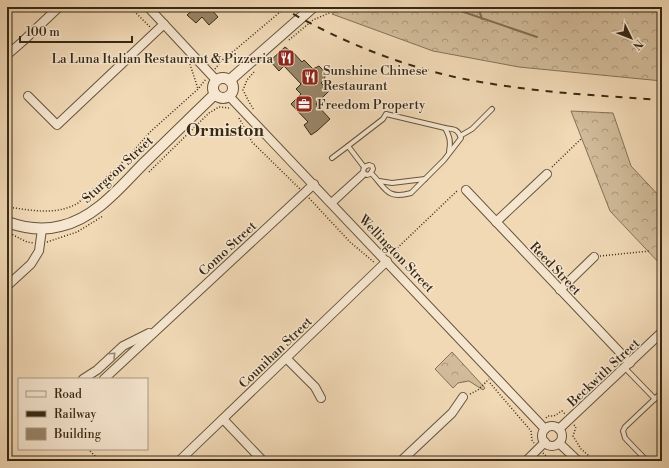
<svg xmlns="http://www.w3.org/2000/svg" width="669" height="468" font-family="'Libre Bodoni',serif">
<defs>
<pattern id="forest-crowns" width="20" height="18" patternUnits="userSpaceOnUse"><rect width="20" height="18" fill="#d1bb9a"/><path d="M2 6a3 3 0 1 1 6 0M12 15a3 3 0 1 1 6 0" fill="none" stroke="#aa987c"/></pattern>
</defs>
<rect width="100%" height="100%" fill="#f1d9b6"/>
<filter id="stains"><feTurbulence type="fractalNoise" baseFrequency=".005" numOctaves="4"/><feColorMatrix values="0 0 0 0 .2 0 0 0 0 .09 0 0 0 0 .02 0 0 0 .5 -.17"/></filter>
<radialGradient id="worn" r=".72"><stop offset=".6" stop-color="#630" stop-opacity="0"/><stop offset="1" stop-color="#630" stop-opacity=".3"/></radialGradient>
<!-- forest -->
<g fill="url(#forest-crowns)" stroke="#847257">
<path d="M343,7H662V81L519,67L433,51L332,14Z"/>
<path d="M571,111L613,113L631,166L662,199V266L610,211Z"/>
<path d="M452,352L485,388L483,390L469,381L458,383L453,388L435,369Z"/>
</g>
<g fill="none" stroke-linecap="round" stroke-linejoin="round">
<!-- stream -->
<g stroke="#816f54" stroke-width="2">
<path d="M449,7L537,37"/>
<path d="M478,7L482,19"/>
</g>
</g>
<!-- building -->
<g fill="#988568" stroke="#372914">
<path d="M196,7H209L218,17L209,25L202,17L196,23L187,15Z"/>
<path d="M285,47L290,51L291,50L302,62L304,60L313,69L319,66L326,73L324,80L321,83L329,91L316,104L330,119L317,131L311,135L304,125L308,122L291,104L301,94L296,89L301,84L284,66L279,71L270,61Z"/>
</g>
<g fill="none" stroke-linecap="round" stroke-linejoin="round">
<!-- service casing -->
<g stroke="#66553c" stroke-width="6">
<g id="service">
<path d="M445,128C450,137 451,142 449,152"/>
<path d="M460,136L472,129L492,109"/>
<path d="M332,158L348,146"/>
<path d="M364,167L348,146L383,119L386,114L445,128C454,129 458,129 461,138L444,160L411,193C386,200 386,188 371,173"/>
<path d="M379,181L392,183L425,179"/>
<path d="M331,201L363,172C363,168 365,166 369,165L372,166L373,169L370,174L367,175L363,172"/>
<path d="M333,204L365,174"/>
<path d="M625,368L655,399"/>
<path d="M647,461L625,438L623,431L625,427L662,392"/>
</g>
</g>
<!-- minor casing -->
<g stroke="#66553c" stroke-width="10">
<g id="minor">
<path d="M148,7L216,80"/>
<path d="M7,55L22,42L59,7"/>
<path d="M28,96L57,125L164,24"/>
<path d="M229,96L545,429"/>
<path d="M466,190L630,363"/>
<path d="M496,222L547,174"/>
<path d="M7,286L31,264L39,251L42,229"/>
<path d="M560,290L594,257"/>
<path d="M286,358L315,387L321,398"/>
<path d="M83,379L97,370L123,346L149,333"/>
<path d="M104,379L314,184"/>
<path d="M223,419L263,461"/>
<circle cx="552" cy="436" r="10"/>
<path d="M559,429L662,332"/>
<path d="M559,443L578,461"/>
<path d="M179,461L387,261"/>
<path d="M401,461L452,413L463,397"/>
<path d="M526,461L545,442"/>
</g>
</g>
<!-- tertiary casing -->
<g stroke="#66553c" stroke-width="12">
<g id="tertiary">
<circle cx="223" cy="88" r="10"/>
<path d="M230,80L313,7"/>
<path d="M7,222C24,228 43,231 61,226C96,218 121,186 145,162C169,139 192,116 215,94"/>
</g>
</g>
<!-- path -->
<g stroke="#372914" stroke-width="1.5" stroke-dasharray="1 2" stroke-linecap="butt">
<path d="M130,7L150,27"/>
<path d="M412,7H413"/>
<path d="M289,40L313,20L343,7"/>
<path d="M190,64L198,89"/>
<path d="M215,69L224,58L235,50L286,7"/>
<path d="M254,72L247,80L243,90L249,102L254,110"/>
<path d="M239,118L252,142L300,189"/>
<path d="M552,167L582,138"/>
<path d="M149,172L209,113L219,107L229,108"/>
<path d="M309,198L350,242L375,263"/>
<path d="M7,207C31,210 56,216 78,203L129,156L150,132L198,89L206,79"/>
<path d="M7,232L27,242L34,243"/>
<path d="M47,242L77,232L103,216"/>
<path d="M391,254L458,190"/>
<path d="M600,256L650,251"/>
<path d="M490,383L531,431L532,440L534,443"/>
<path d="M470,394L478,390L489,379"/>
<path d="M546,418L548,416H554L562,411L565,414"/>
<path d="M574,425L576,427L573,436L581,449L595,461"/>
<path d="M88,449L100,461"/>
<path d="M543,453L548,458L557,461"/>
</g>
<!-- service -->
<use href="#service" stroke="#f6e6d0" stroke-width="4"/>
<!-- minor -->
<use href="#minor" stroke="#f6e6d0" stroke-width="8"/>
<!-- tertiary -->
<use href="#tertiary" stroke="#f6e6d0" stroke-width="10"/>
<!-- rail -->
<path stroke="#372914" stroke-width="2" stroke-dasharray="7 7" stroke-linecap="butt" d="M281,7C344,44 415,72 487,83C545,93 604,96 662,100"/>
</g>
<!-- one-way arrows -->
<defs><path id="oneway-chevron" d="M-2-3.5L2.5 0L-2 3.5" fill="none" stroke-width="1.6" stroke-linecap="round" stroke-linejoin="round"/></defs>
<use stroke="#968872" href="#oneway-chevron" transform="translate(113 355) rotate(-43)"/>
<!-- icons -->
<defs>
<g id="restaurant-square" transform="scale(0.9)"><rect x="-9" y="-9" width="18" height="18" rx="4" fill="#8f2418" stroke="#f6e6d0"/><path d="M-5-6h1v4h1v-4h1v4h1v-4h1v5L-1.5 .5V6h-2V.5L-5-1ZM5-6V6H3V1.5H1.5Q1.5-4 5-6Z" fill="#fff"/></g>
<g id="office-square" transform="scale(0.9)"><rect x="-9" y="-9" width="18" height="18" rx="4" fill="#8f2418" stroke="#f6e6d0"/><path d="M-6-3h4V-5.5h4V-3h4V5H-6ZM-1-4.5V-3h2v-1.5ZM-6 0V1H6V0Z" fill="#fff"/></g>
</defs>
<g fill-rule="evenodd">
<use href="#restaurant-square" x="286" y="58"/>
<use href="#restaurant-square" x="310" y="77"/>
<use href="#office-square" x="304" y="104"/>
</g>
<g text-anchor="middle" stroke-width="3" stroke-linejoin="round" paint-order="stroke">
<!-- poi labels -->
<g font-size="13" fill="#372914" stroke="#f6e6d0" text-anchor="start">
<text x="273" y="63" text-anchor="end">La Luna Italian Restaurant &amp; Pizzeria</text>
<text x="323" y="75">Sunshine Chinese<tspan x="323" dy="15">Restaurant</tspan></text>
<text x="317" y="109">Freedom Property</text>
</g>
<!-- street labels -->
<g font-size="13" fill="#372914" stroke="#f6e6d0">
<text transform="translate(117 169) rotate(-43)" y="5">Sturgeon Street</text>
<text transform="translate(227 248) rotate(-43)" y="5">Como Street</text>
<text transform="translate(397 253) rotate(46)" y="5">Wellington Street</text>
<text transform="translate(556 268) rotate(46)" y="5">Reed Street</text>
<text transform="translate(275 352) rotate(-44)" y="5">Counihan Street</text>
<text transform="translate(603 372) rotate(-43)" y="5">Beckwith Street</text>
</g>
<!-- district labels -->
<g font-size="17" font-weight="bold" fill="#372914" stroke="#f6e6d0">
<text x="225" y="136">Ormiston</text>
</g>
</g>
<!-- margin -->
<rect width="669" height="468" fill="none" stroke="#f1d9b6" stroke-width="24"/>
<rect x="8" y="8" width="653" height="452" fill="none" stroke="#372914" stroke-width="2"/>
<rect x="12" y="12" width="645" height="444" fill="none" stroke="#372914"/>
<!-- legend -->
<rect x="18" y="378" width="130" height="72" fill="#f6e6d0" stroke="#aa9a85"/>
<rect x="26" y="391" width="20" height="6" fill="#f6e6d0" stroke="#aa9a85"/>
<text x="54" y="398" font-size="12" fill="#372914">Road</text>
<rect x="26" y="411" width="20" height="6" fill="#372914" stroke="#aa9a85"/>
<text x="54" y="418" font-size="12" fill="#372914">Railway</text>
<rect x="26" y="428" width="20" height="12" fill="#988568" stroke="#aa9a85"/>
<text x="54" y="438" font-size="12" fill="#372914">Building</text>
<!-- north arrow -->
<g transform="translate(631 38) rotate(133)" stroke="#f6e6d0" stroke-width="3" paint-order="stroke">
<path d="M0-3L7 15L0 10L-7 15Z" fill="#372914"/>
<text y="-6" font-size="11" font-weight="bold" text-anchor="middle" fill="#372914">N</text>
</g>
<!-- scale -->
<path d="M20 36v6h112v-6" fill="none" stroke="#372914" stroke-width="2"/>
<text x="26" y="36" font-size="12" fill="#372914" stroke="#f6e6d0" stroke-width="3" paint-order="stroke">100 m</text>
<rect width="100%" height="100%" filter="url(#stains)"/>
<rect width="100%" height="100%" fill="url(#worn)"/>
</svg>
